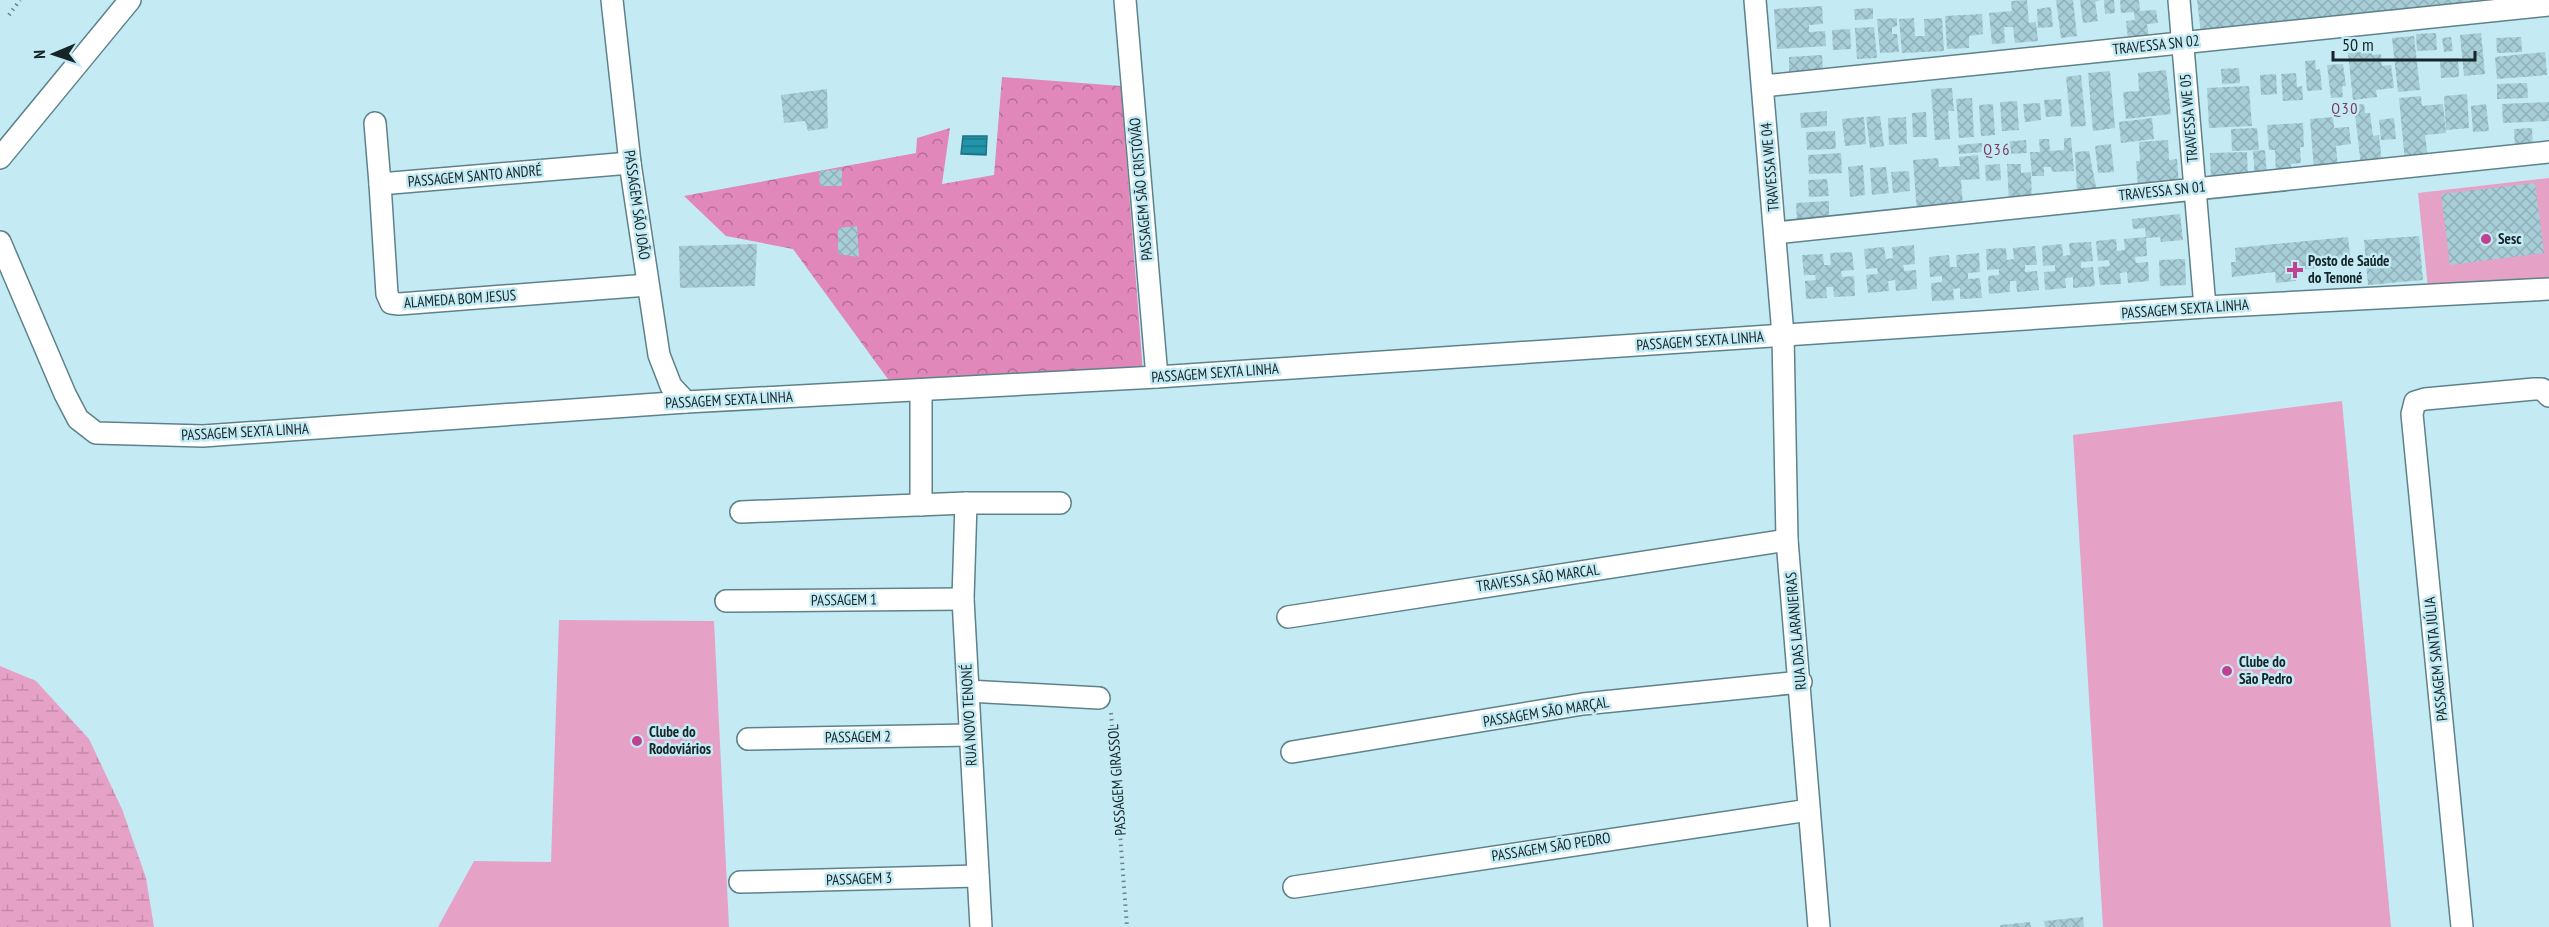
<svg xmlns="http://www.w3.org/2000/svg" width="2549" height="927" font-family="'PT Sans Narrow',sans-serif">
<defs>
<pattern id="forest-crowns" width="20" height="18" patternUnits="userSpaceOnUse" patternTransform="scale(1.5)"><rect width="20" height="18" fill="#e187ba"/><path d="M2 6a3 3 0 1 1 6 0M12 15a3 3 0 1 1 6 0" fill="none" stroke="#b56e97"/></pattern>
<pattern id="wetland-marsh" width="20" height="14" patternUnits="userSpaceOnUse" patternTransform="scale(1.5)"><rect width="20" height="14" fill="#e6a1c7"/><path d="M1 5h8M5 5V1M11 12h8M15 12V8" fill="none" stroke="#c58aab"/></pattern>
<pattern id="water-rules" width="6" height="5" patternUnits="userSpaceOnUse" patternTransform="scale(1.5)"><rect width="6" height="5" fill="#2194aa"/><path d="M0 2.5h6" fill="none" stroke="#1c798a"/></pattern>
<pattern id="building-cross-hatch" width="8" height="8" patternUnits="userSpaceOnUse" patternTransform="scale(1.5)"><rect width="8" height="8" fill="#a7cdd6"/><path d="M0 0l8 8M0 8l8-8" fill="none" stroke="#8fb0b8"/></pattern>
</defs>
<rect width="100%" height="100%" fill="#c4ebf4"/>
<!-- forest -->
<path fill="url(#forest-crowns)" d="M1002,77L1121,86L1143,373L893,386L793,249L726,236L684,196L916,153L917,138L950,128L942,184L994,175Z"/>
<!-- wetland -->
<path fill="url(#wetland-marsh)" d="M0,666L36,681L89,739L122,809L146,878L154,927H0Z"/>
<!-- garden -->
<g fill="#e6a1c7">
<path d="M2549,178V284L2428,288L2418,193Z"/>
<path d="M2342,401L2391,927H2103L2073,435Z"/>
<path d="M559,620L714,621L729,927H438L474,861L551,862Z"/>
</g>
<!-- water -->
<path fill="url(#water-rules)" stroke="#1e7383" stroke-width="1.5" d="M963,136H987L986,155L961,154Z"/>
<!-- building -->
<g fill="url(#building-cross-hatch)">
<path d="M2027,0L2029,23L2036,22L2038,41L2015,43L2013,27H2004L2005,43L1992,44L1989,13L2012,11L2011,1Z"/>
<path d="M2056,0H2073L2077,36L2061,38Z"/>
<path d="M2080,0H2100L2095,2L2098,21L2083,23Z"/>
<path d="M2104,0H2114L2115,13L2105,14Z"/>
<path d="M2120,0H2139L2140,11L2156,10L2158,23L2147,24L2149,37L2128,39L2126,21L2135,20L2134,12L2121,13Z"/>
<path d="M2197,0H2497L2201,33Z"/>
<path d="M1822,6L1823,24L1809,25V32L1825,31L1826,46L1777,49L1774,9Z"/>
<path d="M2051,7L2053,27L2038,28L2037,9Z"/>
<path d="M1873,8V19L1855,20L1854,9Z"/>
<path d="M1982,14L1983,34L1969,36V48L1947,49L1945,16Z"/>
<path d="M1897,18V26L1892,27V34H1897L1899,52L1880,53L1877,19Z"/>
<path d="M1914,18L1915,36H1925L1924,19L1942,18L1944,51L1902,53L1899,19Z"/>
<path d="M1874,27L1877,58L1857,59L1855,28Z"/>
<path d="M1850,29L1851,49L1833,50L1832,30Z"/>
<path d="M2436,33L2437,50L2417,51L2416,34Z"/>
<path d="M2481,33L2485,74L2464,76L2460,35Z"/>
<path d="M2414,36L2420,90L2398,92L2392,38Z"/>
<path d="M2451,37L2453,51L2444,52L2442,38Z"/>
<path d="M2521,37L2522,52L2497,53L2496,38Z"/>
<path d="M2372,51V55L2381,54L2382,66L2391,65L2394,88L2376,90L2377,97L2353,100L2348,53Z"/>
<path d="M2545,52L2547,75L2497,79L2495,57Z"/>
<path d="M1822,55L1823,69L1789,72V57Z"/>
<path d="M2458,58L2459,77L2441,78L2440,59Z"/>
<path d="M2315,60L2316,70L2320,69L2322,90L2307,91L2305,61Z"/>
<path d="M2343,64L2346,86H2342L2343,97L2331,98L2327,65Z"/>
<path d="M2239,68L2240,83L2222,84L2221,69Z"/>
<path d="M2166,70L2171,114L2126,119L2123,92L2139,91L2138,73Z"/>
<path d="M2110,71L2115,128L2093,131L2088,73Z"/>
<path d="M2296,73L2297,87L2302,86L2303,100L2283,101L2281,74Z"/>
<path d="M2276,74L2277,94L2261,95L2260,75Z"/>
<path d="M2081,75L2086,126L2071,127L2066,77Z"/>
<path d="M2527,83L2528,98L2497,99V84Z"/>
<path d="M2249,86L2252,126L2209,128L2207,88Z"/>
<path d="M1952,88L1954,111H1948L1950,139L1935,140L1931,89Z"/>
<path d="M827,89L828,128L808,131L805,121L784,123L781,95Z"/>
<path d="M2467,94L2469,128L2446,130L2444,96Z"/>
<path d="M2421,96L2422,106L2443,104L2446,133L2425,135L2428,159L2405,162L2399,98Z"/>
<path d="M1972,98L1974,137L1959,138L1956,99Z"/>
<path d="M2061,99L2062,116L2046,117L2044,100Z"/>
<path d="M2017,101L2019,130L2002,131L2000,102Z"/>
<path d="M2549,102V121L2503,123L2502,104Z"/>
<path d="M2040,103L2041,120L2025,122L2023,104Z"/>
<path d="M1993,104L1995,135L1981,136L1979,105Z"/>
<path d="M2364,104L2365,113H2370L2373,136L2379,135L2382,164L2361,166L2354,105Z"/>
<path d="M2486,104L2489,131L2473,132L2471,106Z"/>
<path d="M1827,111V126L1801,128L1800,113Z"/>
<path d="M1926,112L1927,137H1913L1912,113Z"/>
<path d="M1880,116L1884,146L1870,148L1866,117Z"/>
<path d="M1864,117L1866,144L1845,146L1842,119Z"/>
<path d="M1906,117L1907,144L1889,145L1888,118Z"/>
<path d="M2333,117L2334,128L2349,127L2351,144L2336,146L2338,168L2314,170L2310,119Z"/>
<path d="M2152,118L2154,139L2121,143L2119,122Z"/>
<path d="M2394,118L2396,139L2381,140L2379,120Z"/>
<path d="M2303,123L2304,147H2300L2301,163L2291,164V172L2276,173L2275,150H2269L2267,125Z"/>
<path d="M2257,128L2259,150L2232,151L2231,129Z"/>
<path d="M2532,128L2533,149L2515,150L2514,129Z"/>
<path d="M1835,131L1836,149L1807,150L1806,132Z"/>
<path d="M2064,138H2071L2074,171L2052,172L2051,167H2044V176H2032L2030,152H2040L2039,139H2049L2050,151L2064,150Z"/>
<path d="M2026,140L2027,153L2005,154V142Z"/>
<path d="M2168,140L2169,160L2177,159L2179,184L2138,186L2136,161H2140L2139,142Z"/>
<path d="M1982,143L1983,152L1959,154L1958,145Z"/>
<path d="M2111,144L2114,172L2098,173L2095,146Z"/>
<path d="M2265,150L2267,178L2255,179L2253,151Z"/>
<path d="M2089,151L2097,192L2077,194L2075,152Z"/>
<path d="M2247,152L2248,178L2211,179L2210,153Z"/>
<path d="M1841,153L1842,173L1809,174L1808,155Z"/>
<path d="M1978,155L1980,179L1961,180L1963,205L1917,212L1913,160L1938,158L1939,167L1960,166L1959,157Z"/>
<path d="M2000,164L2001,180L1986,181L1985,165Z"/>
<path d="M2007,164H2021V173L2031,172L2032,200L2009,201Z"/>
<path d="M1863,165L1865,195L1850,197L1848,167Z"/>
<path d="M1886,167L1889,193L1872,195L1870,168Z"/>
<path d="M842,169V186H820L819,171Z"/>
<path d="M1909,171L1910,191L1893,193L1891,172Z"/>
<path d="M1827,179L1829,196L1809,197L1808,180Z"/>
<path d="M2535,183L2544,253L2450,265L2441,194Z"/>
<path d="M1829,201V219L1797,221L1796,203Z"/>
<path d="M2180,214L2183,240L2161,242L2160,237L2146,238L2145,228L2133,229L2132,219Z"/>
<path d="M857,226L859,257L838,254V228Z"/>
<path d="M2419,236L2423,280L2368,285L2364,240Z"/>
<path d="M2146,237L2147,256L2135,257L2136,263L2148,262L2149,281L2128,283L2127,272L2120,273L2121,284L2100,285L2098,267L2110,266L2109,260L2098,261L2096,241L2116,239L2117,251L2125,250L2124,239Z"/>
<path d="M2348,237L2351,265L2295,270L2296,281L2276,283L2275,272L2232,277L2231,262H2236L2235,248Z"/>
<path d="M2091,242L2093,261L2081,262V268L2093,267L2095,286L2073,288V277L2065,278L2066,288L2045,290L2044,272L2055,271V265L2043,266L2042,246L2062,244L2063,256L2070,255L2069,243Z"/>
<path d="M757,244L755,286L680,288L679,246Z"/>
<path d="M1914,245L1915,264L1903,265L1904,271L1916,270L1917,289L1896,291L1895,280L1888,281L1889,291L1868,293L1866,275L1878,274L1877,268L1866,269L1864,249L1884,247L1886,259L1893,258L1892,247Z"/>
<path d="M2035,246L2037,265H2025V272L2037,271L2039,290L2017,292L2016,281H2010V292L1989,294L1988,276L1999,275V269L1987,270L1986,249L2006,248L2007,260L2014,259L2013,248Z"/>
<path d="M1852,252L1854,270L1841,271L1842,277L1854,276L1855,296L1834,297L1833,287H1826L1827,298L1806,299L1805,281L1816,280L1815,275H1804L1802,255L1823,254L1824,265H1831L1830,253Z"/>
<path d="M1979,253L1980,272L1968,273V279L1980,278L1982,298L1960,299V288L1953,289L1954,300L1932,301L1931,283L1942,282V276L1930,277L1929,257L1949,255L1950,267H1957L1956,255Z"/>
<path d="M2185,259L2186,285L2160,286L2159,260Z"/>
<path d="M2083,917L2084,927H2045L2044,921Z"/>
<path d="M2030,922L2031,927H2000V925Z"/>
</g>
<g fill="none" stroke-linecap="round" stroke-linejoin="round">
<!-- minor casing -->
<g stroke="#5e828a" stroke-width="24">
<g id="minor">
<path d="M612,0L630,163L659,355L671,386L686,402"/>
<path d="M1125,0L1157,377"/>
<path d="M1755,0L1783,335L1787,540L1819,927"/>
<path d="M2179,0L2205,307"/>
<path d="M1763,86L2549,5"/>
<path d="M375,123L380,184L630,163"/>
<path d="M0,158L130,0"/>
<path d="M380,184L387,294L391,303L399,304L648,285"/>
<path d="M1775,233L2549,152"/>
<path d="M0,242L65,394L78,419L96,433L203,436L686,402L1157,377L2205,307L2549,289"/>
<path d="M921,391V505"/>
<path d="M966,503L963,599L981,927"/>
<path d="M741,512L966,503H1060"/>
<path d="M726,601L963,599"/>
<path d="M1288,617L1787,540"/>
<path d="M968,691L1099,698"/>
<path d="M748,739L969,735"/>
<path d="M1292,752L1583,704L1801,682"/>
<path d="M740,882L978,876"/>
<path d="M1294,887L1809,810"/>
<path d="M2462,927L2412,414L2415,402L2425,399L2534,389H2542L2549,396"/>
</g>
</g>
<!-- path -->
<g stroke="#6b858b" stroke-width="4" stroke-dasharray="1.5 4.5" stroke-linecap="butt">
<path d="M9,15L20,0"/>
<path d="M1111,713L1127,927"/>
</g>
<!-- minor -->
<use href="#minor" stroke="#fff" stroke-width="21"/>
</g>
<!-- markers -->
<g fill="#bf4291" stroke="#c4ebf4" stroke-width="2">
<circle cx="2486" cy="239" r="6"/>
<path d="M2292 261h6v6h6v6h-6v6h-6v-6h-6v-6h6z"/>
<circle cx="2227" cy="671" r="6"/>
<circle cx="637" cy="741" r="6"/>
</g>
<g text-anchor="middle" stroke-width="5" stroke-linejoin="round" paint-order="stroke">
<!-- street labels -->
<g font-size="15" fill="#162528" stroke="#c4ebf4">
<text transform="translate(2156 45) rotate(-6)" y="5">TRAVESSA SN 02</text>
<text transform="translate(2189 118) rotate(-95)" y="5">TRAVESSA WE 05</text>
<text transform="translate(1770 167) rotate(-95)" y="5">TRAVESSA WE 04</text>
<text transform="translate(475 176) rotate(-5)" y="5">PASSAGEM SANTO ANDRÉ</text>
<text transform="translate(1141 189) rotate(-95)" y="5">PASSAGEM SÃO CRISTÓVÃO</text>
<text transform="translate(2162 191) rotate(-6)" y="5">TRAVESSA SN 01</text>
<text transform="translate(637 205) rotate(82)" y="5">PASSAGEM SÃO JOÃO</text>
<text transform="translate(460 299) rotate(-4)" y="5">ALAMEDA BOM JESUS</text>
<text transform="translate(2185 309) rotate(-4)" y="5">PASSAGEM SEXTA LINHA</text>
<text transform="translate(1700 341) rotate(-4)" y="5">PASSAGEM SEXTA LINHA</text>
<text transform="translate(1215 373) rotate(-4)" y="5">PASSAGEM SEXTA LINHA</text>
<text transform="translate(729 400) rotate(-3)" y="5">PASSAGEM SEXTA LINHA</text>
<text transform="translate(245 432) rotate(-3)" y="5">PASSAGEM SEXTA LINHA</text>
<text transform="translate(1538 578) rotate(-8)" y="5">TRAVESSA SÃO MARCAL</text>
<text transform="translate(844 600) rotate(-1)" y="5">PASSAGEM 1</text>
<text transform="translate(1796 631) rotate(-95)" y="5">RUA DAS LARANJEIRAS</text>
<text transform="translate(2436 659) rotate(-96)" y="5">PASSAGEM SANTA JÚLIA</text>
<text transform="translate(1546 712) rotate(-9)" y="5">PASSAGEM SÃO MARÇAL</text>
<text transform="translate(969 715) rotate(-93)" y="5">RUA NOVO TENONÉ</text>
<text transform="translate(858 737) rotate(-1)" y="5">PASSAGEM 2</text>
<text transform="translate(1117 780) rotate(-94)" y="5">PASSAGEM GIRASSOL</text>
<text transform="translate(1551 847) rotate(-9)" y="5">PASSAGEM SÃO PEDRO</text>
<text transform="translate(859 879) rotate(-2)" y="5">PASSAGEM 3</text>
</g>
<!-- poi labels -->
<g font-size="15" font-weight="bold" fill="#162528" stroke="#c4ebf4" text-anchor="start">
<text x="2498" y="244">Sesc</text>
<text x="2308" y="266">Posto de Saúde<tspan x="2308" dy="17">do Tenoné</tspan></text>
<text x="2239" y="667">Clube do<tspan x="2239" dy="17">São Pedro</tspan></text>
<text x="649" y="737">Clube do<tspan x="649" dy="17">Rodoviários</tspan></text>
</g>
<!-- neighbourhood labels -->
<g font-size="16" letter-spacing="1.5" fill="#7a3b60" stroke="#c4ebf4">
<text x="2345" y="114">Q30</text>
<text x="1997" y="155">Q36</text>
</g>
</g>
<!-- north arrow -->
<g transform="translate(54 54) rotate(268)" stroke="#c4ebf4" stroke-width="4.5" paint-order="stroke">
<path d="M0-4.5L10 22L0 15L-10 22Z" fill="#162528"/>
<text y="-9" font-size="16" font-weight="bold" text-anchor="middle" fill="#162528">N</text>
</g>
<!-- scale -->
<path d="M2333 51v9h142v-9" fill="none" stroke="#162528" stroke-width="3"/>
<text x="2342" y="51" font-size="18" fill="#162528" stroke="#c4ebf4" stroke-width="4.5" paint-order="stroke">50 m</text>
</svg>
